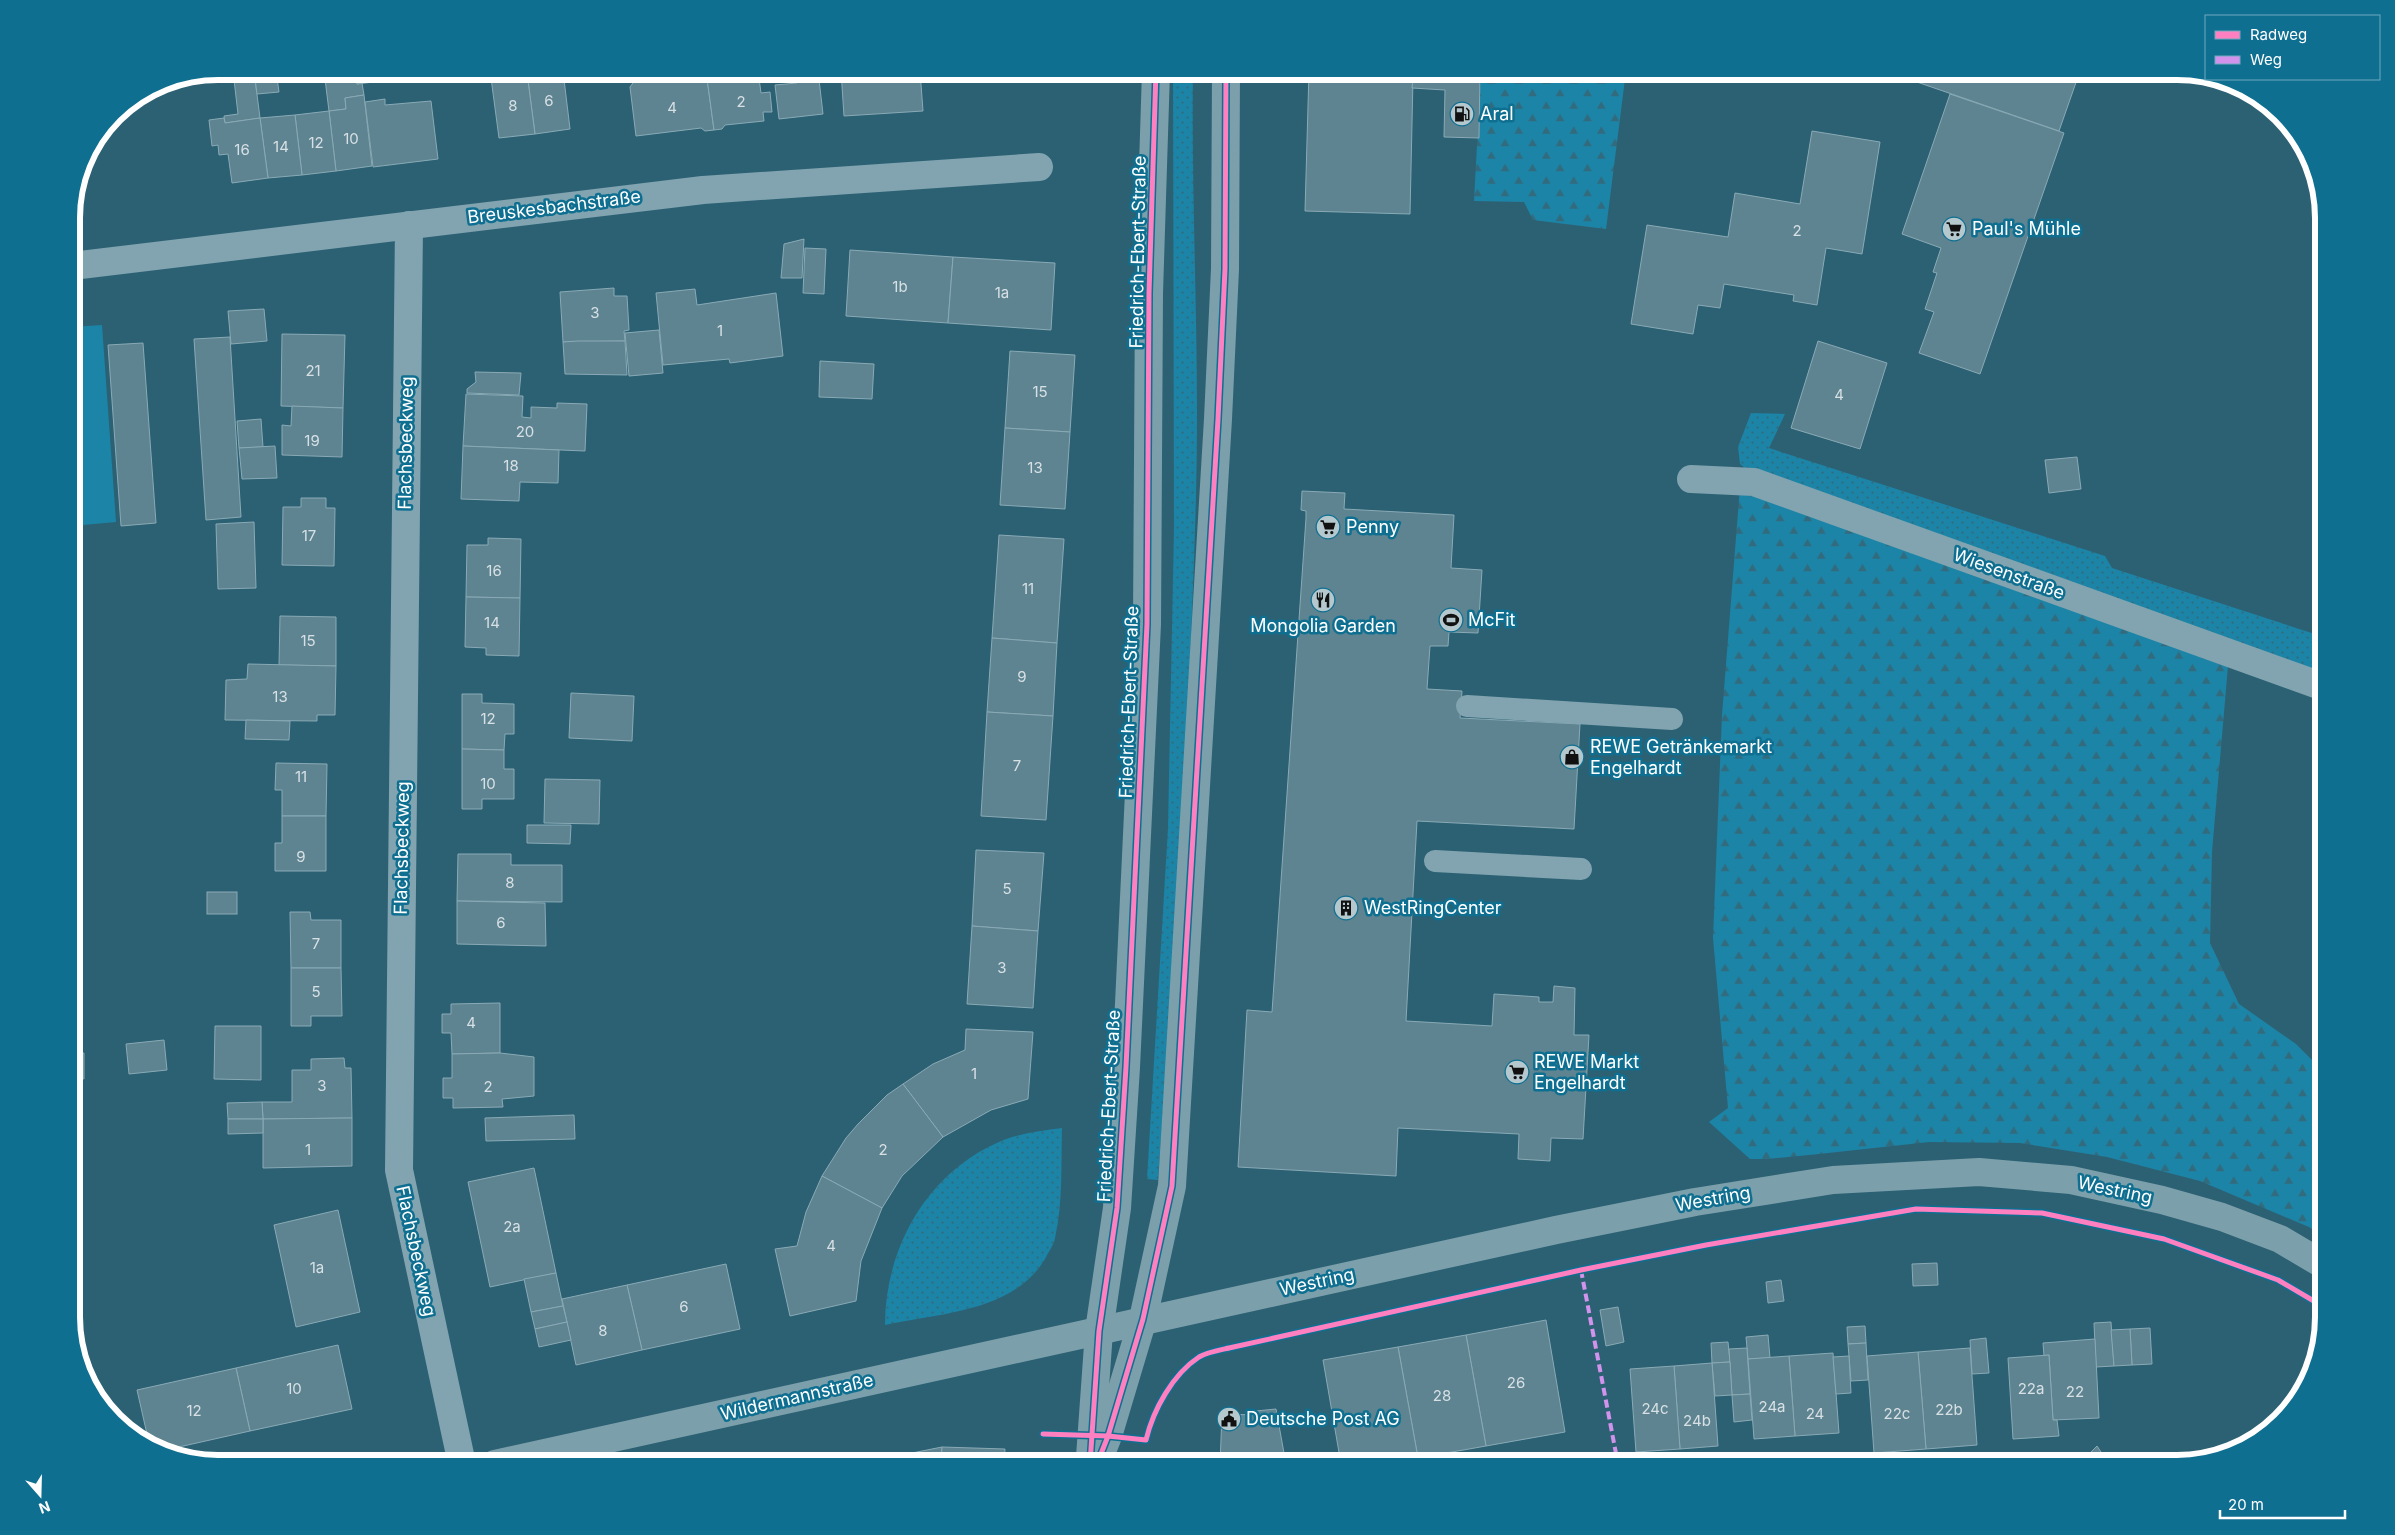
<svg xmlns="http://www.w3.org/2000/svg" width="2395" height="1535" font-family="Inter,sans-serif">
<defs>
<pattern id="grass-dots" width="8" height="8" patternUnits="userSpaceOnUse" patternTransform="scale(1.25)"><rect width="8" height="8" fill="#1c84a6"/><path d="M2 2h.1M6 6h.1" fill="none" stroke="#326b7e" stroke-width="1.8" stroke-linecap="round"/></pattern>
<pattern id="forest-firs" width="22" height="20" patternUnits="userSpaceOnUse" patternTransform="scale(1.25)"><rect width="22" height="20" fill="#1c84a6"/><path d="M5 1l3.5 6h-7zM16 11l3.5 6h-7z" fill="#326b7e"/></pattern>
</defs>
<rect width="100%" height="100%" fill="#2c6174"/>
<!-- grass -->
<g fill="url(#grass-dots)">
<path d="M1173,71H1193C1191,212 1200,354 1196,495C1190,724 1174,952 1158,1180L1147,1179L1168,828L1174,528Z"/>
<path d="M1751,413L1785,414L1769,448L2105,556L2112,568L2324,637V675L1746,469L1740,464L1738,447Z"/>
<path d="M1062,1128C1061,1164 1063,1203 1055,1238C1054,1245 1048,1252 1045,1259C1013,1312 940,1313 885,1325C885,1248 927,1173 999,1142C1019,1133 1041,1131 1062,1128Z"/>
</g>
<!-- forest -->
<g fill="url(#forest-firs)">
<path d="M1481,71H1626L1606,229L1533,220L1524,202L1474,201Z"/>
<path d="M1740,487L2228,666L2212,852L2210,943L2239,1004L2296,1044L2324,1072V1237L2309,1227L2200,1181L2107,1157L2020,1143L1929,1142L1819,1154L1767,1159H1750L1709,1122L1728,1108L1713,938L1722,715Z"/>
</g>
<!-- pitch -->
<path fill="#1c84a6" d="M102,325L116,522L72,526V327Z"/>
<!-- building -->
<g fill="#5e8491" stroke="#89aab5">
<path d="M233,71H254L260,118L225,123L224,116L238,114Z"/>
<path d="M254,71H276L279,92L257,94Z"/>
<path d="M324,71H355L357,84L362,83L364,95L345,98L346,109L329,111Z"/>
<path d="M355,71H415L416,77L357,84Z"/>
<path d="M542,71H563L570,129L535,134L527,73Z"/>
<path d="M645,71H706L714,130L705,131L701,128L636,136L630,87L636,79L646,78Z"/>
<path d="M706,71H758L761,93L770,92L772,112H763L764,121L725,125L722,129L714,130Z"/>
<path d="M795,71H818L823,114L779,119L775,85L797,83Z"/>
<path d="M841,71H920L923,111L844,116Z"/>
<path d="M987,71H1085L1084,80L987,75Z"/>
<path d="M1309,71H1407L1413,78L1410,214L1305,211Z"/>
<path d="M1407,71H1480L1479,138L1444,137L1445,90L1412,88L1413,78Z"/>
<path d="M1885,71H2080L2059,131Z"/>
<path d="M527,73L535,134L499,138L491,78Z"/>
<path d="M1950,94L2064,133L1980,374L1919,353L1934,312L1925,309L1937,273L1933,272L1941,248L1902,234Z"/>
<path d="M364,95L372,166L336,171L329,111L346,109L345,98Z"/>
<path d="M385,99V105L431,101L438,159L373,167L365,102Z"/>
<path d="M329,111L336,171L302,175L295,115Z"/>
<path d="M295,115L302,175L268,178L260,118Z"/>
<path d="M224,118L225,123L260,118L268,178L232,183L228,154L219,155L218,145L212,146L209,120Z"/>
<path d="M1812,131L1880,142L1862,254L1826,248L1817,305L1793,301L1794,295L1724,284L1720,308L1698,305L1693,334L1631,324L1647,225L1728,237L1735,193L1800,204Z"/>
<path d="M804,239L802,278H781L784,244Z"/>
<path d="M805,248L826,249L824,294L803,293Z"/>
<path d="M850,250L953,257L948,323L846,316Z"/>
<path d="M953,257L1055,263L1051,330L948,323Z"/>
<path d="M614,288V296H627L629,330L624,331L625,341L563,342L560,292Z"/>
<path d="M695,289L697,305L776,293L783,356L730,363L729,359L663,365L656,293Z"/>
<path d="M264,309L267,341L231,344L228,311Z"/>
<path d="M659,330L663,373L629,376L625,333Z"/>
<path d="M282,334L345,335L343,408L281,406Z"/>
<path d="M230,337L241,517L206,520L194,339Z"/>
<path d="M578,341H625L627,375L565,374L563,342Z"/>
<path d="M1818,341L1887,363L1860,449L1791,428Z"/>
<path d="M143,343L156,523L121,526L108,345Z"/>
<path d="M1010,351L1075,355L1070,432L1005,428Z"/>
<path d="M820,361L874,364L872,399L819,397Z"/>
<path d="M475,372L521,373L519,395L467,393V389L476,382Z"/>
<path d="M466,394L523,396L522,417L531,418V407L557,408V403L587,404L585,451L463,446Z"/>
<path d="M292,406L343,408L342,457L282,455V425L291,426Z"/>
<path d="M261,419L263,447L239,448L237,421Z"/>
<path d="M1005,428L1070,432L1065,509L1000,505Z"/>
<path d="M275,446L277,478L242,479L239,448Z"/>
<path d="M463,446L559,450L558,483L520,482L519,501L461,499Z"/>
<path d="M2077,457L2081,489L2049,493L2045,460Z"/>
<path d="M1302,491L1345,493L1344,509L1454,515L1451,568L1482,570L1478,633L1449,632L1448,646H1430L1427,689L1462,691L1460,718L1580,724L1574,829L1417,821L1406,1021L1492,1026L1494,994L1539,997V1002H1553L1554,986L1575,988L1574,1035H1589L1583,1139L1551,1138L1550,1161L1518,1159L1519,1134L1398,1128L1396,1176L1238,1167L1247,1010L1272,1012L1306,518V511L1301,510Z"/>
<path d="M301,498H326V508H335L334,566L282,565L283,507H301Z"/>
<path d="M254,522L256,588L218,589L216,524Z"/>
<path d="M999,535L1064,539L1057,643L992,638Z"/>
<path d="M488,538L521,539L520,598L466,597L467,545H488Z"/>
<path d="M466,597L520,598L519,656L486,655V648L465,647Z"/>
<path d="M280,616L336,617V666L279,665Z"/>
<path d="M992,638L1057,643L1053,716L987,712Z"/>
<path d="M248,664L336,666L335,715H317V721L225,720L226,680L247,679Z"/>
<path d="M571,693L634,696L632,741L569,738Z"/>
<path d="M462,694H482V703L514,704V734H505L504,750L462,749Z"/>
<path d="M987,712L1053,716L1046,820L981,816Z"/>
<path d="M246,720L290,721L289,740L245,739Z"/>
<path d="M462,749L504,750V769H514V799H482V809H462Z"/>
<path d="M276,763L327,764L326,816H282V790H275Z"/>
<path d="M545,779L600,780L599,824L544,823Z"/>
<path d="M282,816H326V871H275V843H282Z"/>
<path d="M527,825H571L570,844L527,843Z"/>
<path d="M976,850L1044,853L1038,931L972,926Z"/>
<path d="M458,854H511V865H562V902L457,901Z"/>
<rect x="207" y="892" width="30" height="22"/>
<path d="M457,901L545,903L546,946L457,944Z"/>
<path d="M290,912H310L311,920H341V968H291Z"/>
<path d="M972,926L1038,931L1033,1008L967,1004Z"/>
<path d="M291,968H341L342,1016H311V1026H291Z"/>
<path d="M500,1003V1053L452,1054L451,1033H442V1014H451V1004Z"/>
<path d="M215,1026H261V1080L214,1079Z"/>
<path d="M966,1029L1033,1032L1028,1099L991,1110L943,1137L903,1084L933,1064L965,1050Z"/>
<path d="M164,1040L167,1070L129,1074L126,1044Z"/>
<path d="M72,1053H84V1079L80,1078V1095H72Z"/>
<path d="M500,1053L534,1057V1096L502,1099L503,1107L453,1108V1098H443V1078H452V1054Z"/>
<path d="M344,1058L345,1068H351L352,1118L263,1119L262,1102H292V1070H311V1059Z"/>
<path d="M903,1084L943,1137L902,1176L882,1208L822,1176L846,1138L858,1124L887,1095Z"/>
<path d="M262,1102L263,1119H228L227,1103Z"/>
<path d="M574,1115L575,1139L486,1141L485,1118Z"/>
<path d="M352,1118V1166L263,1168V1119Z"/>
<path d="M228,1119H263V1133L228,1134Z"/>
<path d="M534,1168L556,1273L490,1287L468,1182Z"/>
<path d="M822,1176L882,1208L861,1261L856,1301L790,1316L775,1249L797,1246L806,1212Z"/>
<path d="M338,1210L360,1312L296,1327L274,1225Z"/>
<path d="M1937,1263L1938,1285L1913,1286L1912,1264Z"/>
<path d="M726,1264L740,1329L642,1350L627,1285Z"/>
<path d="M556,1273L563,1306L531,1312L524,1279Z"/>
<path d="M1781,1280L1784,1301L1768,1303L1766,1282Z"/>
<path d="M627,1285L642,1350L576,1365L562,1299Z"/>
<path d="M563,1306L567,1322L535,1329L531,1312Z"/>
<path d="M1618,1307L1624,1342L1606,1346L1600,1310Z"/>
<path d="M1546,1320L1565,1432L1486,1446L1466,1335Z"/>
<path d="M567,1322L571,1340L539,1347L535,1329Z"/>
<path d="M2111,1322L2114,1366L2096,1367L2094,1323Z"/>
<path d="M1865,1326L1866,1343L1848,1344L1847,1327Z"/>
<path d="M2150,1328L2152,1364L2132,1365L2130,1329Z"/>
<path d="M2130,1329L2132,1365L2114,1366L2111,1330Z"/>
<path d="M1466,1335L1486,1446L1418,1458L1398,1347Z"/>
<path d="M1768,1335L1770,1358L1748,1359L1746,1337Z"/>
<path d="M1986,1338L1989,1373L1972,1374L1970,1340Z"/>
<path d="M2095,1339L2099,1418L2053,1420L2049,1355L2044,1356L2043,1343Z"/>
<path d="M1728,1342L1730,1362L1712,1363L1711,1343Z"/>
<path d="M1866,1343L1868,1380L1851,1381L1848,1344Z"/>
<path d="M338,1345L352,1409L250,1431L236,1368Z"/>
<path d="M1398,1347L1418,1458L1384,1464H1341L1323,1360Z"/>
<path d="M1747,1348L1750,1394L1732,1395L1729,1349Z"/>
<path d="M1970,1348L1977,1445L1926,1449L1918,1352Z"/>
<path d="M1918,1352L1926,1449L1874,1453L1867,1356Z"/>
<path d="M1833,1353L1839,1433L1795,1436L1789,1356Z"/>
<path d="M2049,1355L2053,1420H2057L2059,1436L2013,1439L2008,1358Z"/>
<path d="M1789,1356L1795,1436L1754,1439L1748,1359Z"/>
<path d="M1849,1356L1851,1393L1836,1394L1833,1357Z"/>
<path d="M1730,1362L1732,1395L1715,1396L1712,1363Z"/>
<path d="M1712,1363L1718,1446L1680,1449L1674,1366Z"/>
<path d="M1674,1366L1680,1449L1636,1452L1630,1369Z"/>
<path d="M236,1368L250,1431L170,1449L149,1443L137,1390Z"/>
<path d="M1750,1394L1752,1420L1734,1422L1732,1395Z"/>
<path d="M1276,1409L1286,1464H1220L1222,1414L1256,1415V1411Z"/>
<path d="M2097,1446L2109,1464H2079Z"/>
<path d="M942,1447L941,1464H894L892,1457Z"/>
<path d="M942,1447L1005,1449L1004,1464H941Z"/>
<path d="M892,1457L894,1464H860Z"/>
</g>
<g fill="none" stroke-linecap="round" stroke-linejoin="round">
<!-- lane -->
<g stroke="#81a4b0" stroke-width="22">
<path d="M1467,706L1672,719"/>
<path d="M1435,861L1581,869"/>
</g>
<!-- street -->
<g stroke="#81a4b0" stroke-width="28">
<path d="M409,225L399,1170L462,1464"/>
<path d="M72,266L703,190L1039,167"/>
<path d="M1691,479L1754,482L2324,687"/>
</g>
<!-- secondary -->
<g stroke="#7ca0ab" stroke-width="28">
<path d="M1090,1457L1099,1331L1117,1208L1126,1067L1147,624L1149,293L1156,71"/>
<path d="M495,1464L1556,1230L1695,1202L1833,1180L1979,1172L2071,1180L2162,1200L2222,1217L2280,1239L2324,1265"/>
<path d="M1097,1464L1108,1436L1143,1319L1172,1186L1218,419L1225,269L1226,71"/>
</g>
<!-- quiet -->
<path stroke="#d193ec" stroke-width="4" stroke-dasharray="8 4" stroke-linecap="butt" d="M1581,1270L1618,1464"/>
<!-- cycleway casing -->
<g stroke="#0f6f91" stroke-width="8">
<g id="cycleway">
<path d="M1043,1434L1108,1436L1146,1440C1153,1410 1173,1374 1199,1357C1208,1352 1220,1350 1229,1348L1581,1270L1706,1245L1916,1209L2042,1213L2164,1239L2278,1280L2324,1307"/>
<path d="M1090,1464L1099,1331L1117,1208L1126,1067L1147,624L1149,293L1156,71"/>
<path d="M1097,1464L1108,1436L1143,1319L1172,1186L1218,419L1225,269L1226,71"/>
</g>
</g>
<!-- cycleway -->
<use href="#cycleway" stroke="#ff80c0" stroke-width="5"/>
</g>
<!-- icons -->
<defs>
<g id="fuel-disc" transform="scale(1.25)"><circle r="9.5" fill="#b5c8ce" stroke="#0f6f91"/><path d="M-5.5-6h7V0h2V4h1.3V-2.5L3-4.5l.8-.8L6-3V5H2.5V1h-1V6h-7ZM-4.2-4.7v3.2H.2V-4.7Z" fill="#111"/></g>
<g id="supermarket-disc" transform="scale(1.25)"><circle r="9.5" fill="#b5c8ce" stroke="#0f6f91"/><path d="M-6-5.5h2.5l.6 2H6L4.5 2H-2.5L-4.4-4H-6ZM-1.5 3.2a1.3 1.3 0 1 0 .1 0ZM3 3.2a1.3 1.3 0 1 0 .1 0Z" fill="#111"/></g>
<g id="restaurant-disc" transform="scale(1.25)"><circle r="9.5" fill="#b5c8ce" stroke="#0f6f91"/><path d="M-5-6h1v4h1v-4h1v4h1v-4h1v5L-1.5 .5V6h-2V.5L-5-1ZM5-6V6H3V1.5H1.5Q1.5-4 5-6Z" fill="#111"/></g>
<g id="stadium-disc" transform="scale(1.25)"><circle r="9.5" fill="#b5c8ce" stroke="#0f6f91"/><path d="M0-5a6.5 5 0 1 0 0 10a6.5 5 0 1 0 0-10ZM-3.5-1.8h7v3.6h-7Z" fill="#111"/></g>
<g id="shop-disc" transform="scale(1.25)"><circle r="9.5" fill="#b5c8ce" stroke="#0f6f91"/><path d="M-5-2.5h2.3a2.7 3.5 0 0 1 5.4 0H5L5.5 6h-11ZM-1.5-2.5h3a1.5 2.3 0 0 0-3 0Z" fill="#111"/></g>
<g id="building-disc" transform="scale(1.25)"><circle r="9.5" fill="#b5c8ce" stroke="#0f6f91"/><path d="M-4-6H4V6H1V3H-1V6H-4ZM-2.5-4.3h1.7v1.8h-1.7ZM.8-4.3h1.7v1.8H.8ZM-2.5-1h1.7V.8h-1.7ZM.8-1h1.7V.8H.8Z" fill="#111"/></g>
<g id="civic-disc" transform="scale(1.25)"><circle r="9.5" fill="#b5c8ce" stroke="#0f6f91"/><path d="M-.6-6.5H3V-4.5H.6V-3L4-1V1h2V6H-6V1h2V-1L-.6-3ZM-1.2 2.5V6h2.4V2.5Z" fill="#111"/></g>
</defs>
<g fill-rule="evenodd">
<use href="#fuel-disc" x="1462" y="114"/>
<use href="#supermarket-disc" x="1954" y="229"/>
<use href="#supermarket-disc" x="1328" y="527"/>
<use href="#restaurant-disc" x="1323" y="600"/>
<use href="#stadium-disc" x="1451" y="620"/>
<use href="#shop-disc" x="1572" y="757"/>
<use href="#building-disc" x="1346" y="908"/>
<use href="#supermarket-disc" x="1517" y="1072"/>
<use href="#civic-disc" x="1229" y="1419"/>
</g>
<g text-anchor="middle" stroke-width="5" stroke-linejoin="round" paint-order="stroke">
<!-- number labels -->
<g font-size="15" fill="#d7e0e4">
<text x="549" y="106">6</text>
<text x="741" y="107">2</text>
<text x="513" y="111">8</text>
<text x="672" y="113">4</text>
<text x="351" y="144">10</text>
<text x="316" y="148">12</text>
<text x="281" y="152">14</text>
<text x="242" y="155">16</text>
<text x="1797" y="236">2</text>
<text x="900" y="292">1b</text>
<text x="1002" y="298">1a</text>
<text x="595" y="318">3</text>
<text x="720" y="336">1</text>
<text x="313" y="376">21</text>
<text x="1040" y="397">15</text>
<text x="1839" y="400">4</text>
<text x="525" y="437">20</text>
<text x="312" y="446">19</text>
<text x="511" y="471">18</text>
<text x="1035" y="473">13</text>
<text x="309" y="541">17</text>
<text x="494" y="576">16</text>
<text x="1028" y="594">11</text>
<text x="492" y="628">14</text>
<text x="308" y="646">15</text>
<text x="1022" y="682">9</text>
<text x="280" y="702">13</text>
<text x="488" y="724">12</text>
<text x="1017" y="771">7</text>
<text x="301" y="782">11</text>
<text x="488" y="789">10</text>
<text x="301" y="862">9</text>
<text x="510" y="888">8</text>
<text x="1007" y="894">5</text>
<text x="501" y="928">6</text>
<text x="316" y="949">7</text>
<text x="1002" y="973">3</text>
<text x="316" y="997">5</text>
<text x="471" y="1028">4</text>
<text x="974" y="1079">1</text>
<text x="322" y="1091">3</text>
<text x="488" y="1092">2</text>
<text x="308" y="1155">1</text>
<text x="883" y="1155">2</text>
<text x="512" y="1232">2a</text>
<text x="831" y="1251">4</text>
<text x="317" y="1273">1a</text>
<text x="684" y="1312">6</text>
<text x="603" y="1336">8</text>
<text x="1516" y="1388">26</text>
<text x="294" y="1394">10</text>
<text x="2031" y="1394">22a</text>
<text x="2075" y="1397">22</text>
<text x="1442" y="1401">28</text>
<text x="1772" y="1412">24a</text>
<text x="1655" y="1414">24c</text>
<text x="1949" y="1415">22b</text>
<text x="194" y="1416">12</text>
<text x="1815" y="1419">24</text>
<text x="1897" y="1419">22c</text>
<text x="1697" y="1426">24b</text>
</g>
<!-- poi labels -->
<g font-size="18" fill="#fff" stroke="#0f6f91" text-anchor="start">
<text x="1480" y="120">Aral</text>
<text x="1972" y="235">Paul's Mühle</text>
<text x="1346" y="533">Penny</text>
<text x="1468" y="626">McFit</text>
<text x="1323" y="632" text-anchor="middle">Mongolia Garden</text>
<text x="1590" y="753">REWE Getränkemarkt<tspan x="1590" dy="21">Engelhardt</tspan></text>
<text x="1364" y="914">WestRingCenter</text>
<text x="1534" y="1068">REWE Markt<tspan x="1534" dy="21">Engelhardt</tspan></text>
<text x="1246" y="1425">Deutsche Post AG</text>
</g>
<!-- street labels -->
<g font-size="18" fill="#fff" stroke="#0f6f91">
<text transform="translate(554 207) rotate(-7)" y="6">Breuskesbachstraße</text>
<text transform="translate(1138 252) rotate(-89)" y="6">Friedrich-Ebert-Straße</text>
<text transform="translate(406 443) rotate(-89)" y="6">Flachsbeckweg</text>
<text transform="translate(2009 574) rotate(20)" y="6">Wiesenstraße</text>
<text transform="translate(1129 702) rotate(-88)" y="6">Friedrich-Ebert-Straße</text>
<text transform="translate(402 848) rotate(-89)" y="6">Flachsbeckweg</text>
<text transform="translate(1109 1106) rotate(-87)" y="6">Friedrich-Ebert-Straße</text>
<text transform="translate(2115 1190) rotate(12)" y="6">Westring</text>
<text transform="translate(1713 1199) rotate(-10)" y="6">Westring</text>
<text transform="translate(416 1251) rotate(78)" y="6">Flachsbeckweg</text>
<text transform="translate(1317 1282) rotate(-12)" y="6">Westring</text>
<text transform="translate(797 1397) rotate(-13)" y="6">Wildermannstraße</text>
</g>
</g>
<!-- crop -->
<path d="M0 0H2395V1535H0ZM218 80H2177A138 138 0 0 1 2315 218V1317A138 138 0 0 1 2177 1455H218A138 138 0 0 1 80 1317V218A138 138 0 0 1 218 80Z" fill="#0f6f91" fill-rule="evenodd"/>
<path fill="none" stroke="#fff" stroke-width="6" d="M218 80H2177A138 138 0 0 1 2315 218V1317A138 138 0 0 1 2177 1455H218A138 138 0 0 1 80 1317V218A138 138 0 0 1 218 80Z"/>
<!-- legend -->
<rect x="2205" y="15" width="175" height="65" fill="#0f6f91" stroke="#6fa9bd"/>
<rect x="2215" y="31" width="25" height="8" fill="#ff80c0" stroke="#6fa9bd"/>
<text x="2250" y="40" font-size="15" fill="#ffffff">Radweg</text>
<rect x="2215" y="56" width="25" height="8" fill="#d193ec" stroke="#6fa9bd"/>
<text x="2250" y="65" font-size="15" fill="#ffffff">Weg</text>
<!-- north arrow -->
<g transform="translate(40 1495) rotate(160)" stroke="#0f6f91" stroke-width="4" paint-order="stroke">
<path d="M0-4L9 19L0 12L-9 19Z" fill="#ffffff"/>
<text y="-8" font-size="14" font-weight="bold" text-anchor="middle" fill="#ffffff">N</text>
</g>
<!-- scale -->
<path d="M2220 1510v8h125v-8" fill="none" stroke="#ffffff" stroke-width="2.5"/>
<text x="2228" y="1510" font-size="15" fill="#ffffff" stroke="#0f6f91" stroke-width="4" paint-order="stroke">20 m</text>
</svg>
